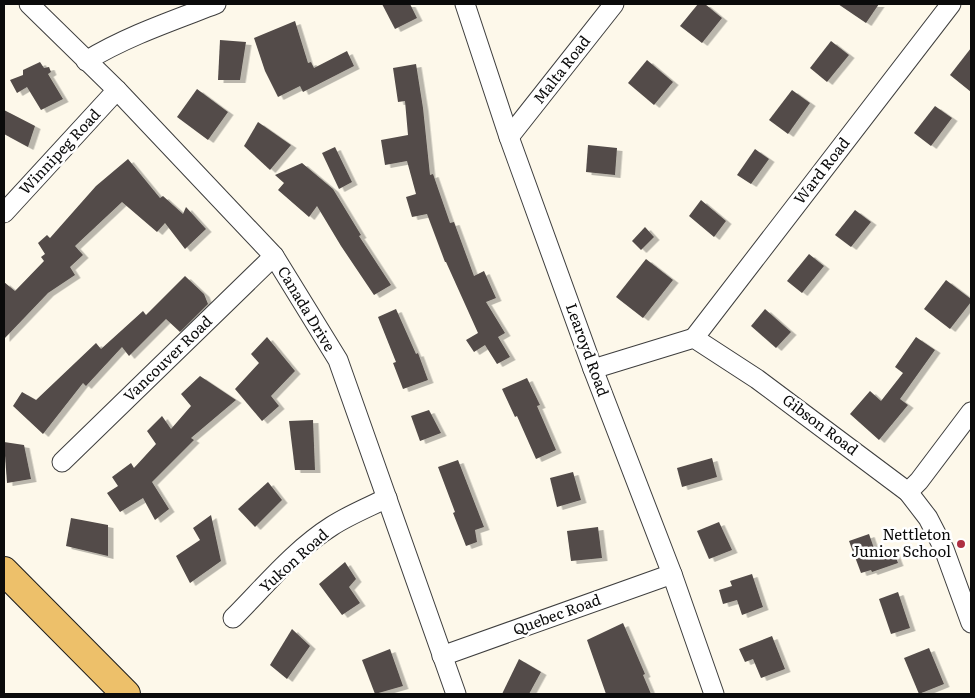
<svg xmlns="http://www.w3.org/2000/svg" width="975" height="698" font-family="Literata,serif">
<defs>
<filter id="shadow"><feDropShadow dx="5.5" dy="3" stdDeviation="0" flood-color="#0004"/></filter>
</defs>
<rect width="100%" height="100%" fill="#fdf8ea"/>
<!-- building -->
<g fill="#524b48" filter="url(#shadow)">
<path d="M382,4H410L417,18L395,29Z"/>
<path d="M698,4H705L722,18L702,43L680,26Z"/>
<path d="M838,4H879L866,23Z"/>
<path d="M295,21L308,63L311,62L314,68L347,51L354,66L303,92L300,86L278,97L265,71L254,38Z"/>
<path d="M220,40L246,42L240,80H218Z"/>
<path d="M831,41L849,55L827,82L810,68Z"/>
<path d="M971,48V92L950,75Z"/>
<path d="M647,60L673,82L654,105L628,83Z"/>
<path d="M40,62L44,68L49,67L51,72L48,74L63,99L41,110L27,87L17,93L10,80L23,75V70Z"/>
<path d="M416,64L423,108L430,175L433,174L450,223L454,222L474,276L484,271L496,298L486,302L505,333L498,337L510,357L497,364L485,345L474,352L466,340L478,333L446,262H445L427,214L412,217L406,197L416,194L407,161L385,165L381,140L408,135L405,101L398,102L393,68Z"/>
<path d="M197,89L228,112L208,140L177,117Z"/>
<path d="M792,90L810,103L788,134L769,120Z"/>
<path d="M935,106L952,118L931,146L914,133Z"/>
<path d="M4,110L35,126L28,147L4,134Z"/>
<path d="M258,122L291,145L270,170L244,146Z"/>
<path d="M588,145L617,148L615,175L586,172Z"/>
<path d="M335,147L352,182L339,189L322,153Z"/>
<path d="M755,149L769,159L751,184L737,175Z"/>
<path d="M128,159L160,198L163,196L183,214L186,207L206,229L185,249L165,223L157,232L122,202L75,246L83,255L70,267L75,275L48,293L4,339V282L15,291L44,261L41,257L45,254L38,243L47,235L50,238L96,186Z"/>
<path d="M302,163L333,189L361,235L359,236L391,285L374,295L341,246L317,206L309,217L278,190L284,183L275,175Z"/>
<path d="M701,200L726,221L714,237L689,216Z"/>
<path d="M855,210L871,222L851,247L835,235Z"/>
<path d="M645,227L654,237L641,250L632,241Z"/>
<path d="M809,254L824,266L802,293L787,281Z"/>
<path d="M646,259L673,280L643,318L616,297Z"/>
<path d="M185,276L204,294L208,304L180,332L166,319L129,356L122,347L86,386L83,383L43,434L13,406L22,392L36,400L96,343L101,349L143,311L146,315Z"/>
<path d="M946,280L971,299V302L950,329L924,309Z"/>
<path d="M396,309L416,354L418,353L428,380L403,389L393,363L396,362L378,317Z"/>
<path d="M765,309L791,332L776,348L751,326Z"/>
<path d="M267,337L295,371L271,396L279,406L262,421L235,389L259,363L251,354Z"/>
<path d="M916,337L935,350L900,399L908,405L879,440L850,414L870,391L881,401L903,373L895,367Z"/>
<path d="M200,376L236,400L191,438L194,440L152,482L169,509L155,520L143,498L120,512L107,493L118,486L112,477L131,463L134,468L156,444L147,431L162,416L171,429L191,406L181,394Z"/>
<path d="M527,378L540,405L537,406L556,450L536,459L517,416L515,417L502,389Z"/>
<path d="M429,410L441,433L420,441L411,416Z"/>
<path d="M313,420L315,470H295L289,421Z"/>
<path d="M4,442L24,445L31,479L7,483Z"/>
<path d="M712,458L717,477L682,487L677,468Z"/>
<path d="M458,460L484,527L475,530L477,542L466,546L453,513L455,512L438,467Z"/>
<path d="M573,472L581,500L557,507L550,478Z"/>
<path d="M268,482L282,500L255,527L238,509Z"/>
<path d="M211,515L221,561L190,583L176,556L200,540L193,528Z"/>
<path d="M71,518L108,525V556L66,546Z"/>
<path d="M719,522L732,550L709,559L697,531Z"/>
<path d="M598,527L602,558L571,561L567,531Z"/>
<path d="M869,534L877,557L893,550L898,563L872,572L871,570L861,573L849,541Z"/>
<path d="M345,562L356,579L349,587L360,603L342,615L319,584Z"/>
<path d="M752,574L763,607L742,615L737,600L723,604L719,590L732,586L730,581Z"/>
<path d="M898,592L910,628L891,634L879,599Z"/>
<path d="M623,623L645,674L643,675L651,694H606L587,640Z"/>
<path d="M292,629L310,646L287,679L270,665Z"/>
<path d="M772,636L785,669L761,678L753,659L745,662L739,649Z"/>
<path d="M929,648L944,684L919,694L904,658Z"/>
<path d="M390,649L403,686L375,694L362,660Z"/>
<path d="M519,659L541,672L529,694H502Z"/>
</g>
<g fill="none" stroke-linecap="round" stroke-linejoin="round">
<!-- street casing -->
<g stroke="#3e3e3e" stroke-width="21">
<g id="street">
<path d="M29,4L117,90L274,256L338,360L456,694"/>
<path d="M465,4L509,137L593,369L672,574L714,694"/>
<path d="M86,61C127,36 172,21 216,4"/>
<path d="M509,137L614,4"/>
<path d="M4,213L117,90"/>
<path d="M694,338L951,4"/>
<path d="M593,369L694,338L757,379L908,492L928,518L944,549L971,623"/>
<path d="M62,462L274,256"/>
<path d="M908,492L919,481L971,412"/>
<path d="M233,618C264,587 294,550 332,526C349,515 369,507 387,498"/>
<path d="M442,656L672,574"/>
</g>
</g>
<!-- primary casing -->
<g stroke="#1c1c1c" stroke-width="30">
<path id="primary" d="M4,571L126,694"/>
</g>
<!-- street -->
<use href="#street" stroke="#fff" stroke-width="19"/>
<!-- primary -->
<use href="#primary" stroke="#edc06a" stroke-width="28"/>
</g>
<!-- markers -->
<circle fill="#ae2f42" stroke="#fff" stroke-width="2" cx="961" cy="544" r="5"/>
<g text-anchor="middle" stroke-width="5" stroke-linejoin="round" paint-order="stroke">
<!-- street labels -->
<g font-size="15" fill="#0b0b0b" stroke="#fff">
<text transform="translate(562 70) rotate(-52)" y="5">Malta Road</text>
<text transform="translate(60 152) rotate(-47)" y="5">Winnipeg Road</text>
<text transform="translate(822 171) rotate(-52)" y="5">Ward Road</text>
<text transform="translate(306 309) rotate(59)" y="5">Canada Drive</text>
<text transform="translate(587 350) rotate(70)" y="5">Learoyd Road</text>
<text transform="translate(168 359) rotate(-44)" y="5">Vancouver Road</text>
<text transform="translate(820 425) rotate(37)" y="5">Gibson Road</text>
<text transform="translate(294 561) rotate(-42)" y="5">Yukon Road</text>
<text transform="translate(557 615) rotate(-20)" y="5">Quebec Road</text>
</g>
<!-- poi labels -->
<g font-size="15" fill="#0b0b0b" stroke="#fff" text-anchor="end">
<text x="951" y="540">Nettleton<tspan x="951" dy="17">Junior School</tspan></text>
</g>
</g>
<!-- border -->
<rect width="975" height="698" fill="none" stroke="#0b0b0b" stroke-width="10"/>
</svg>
